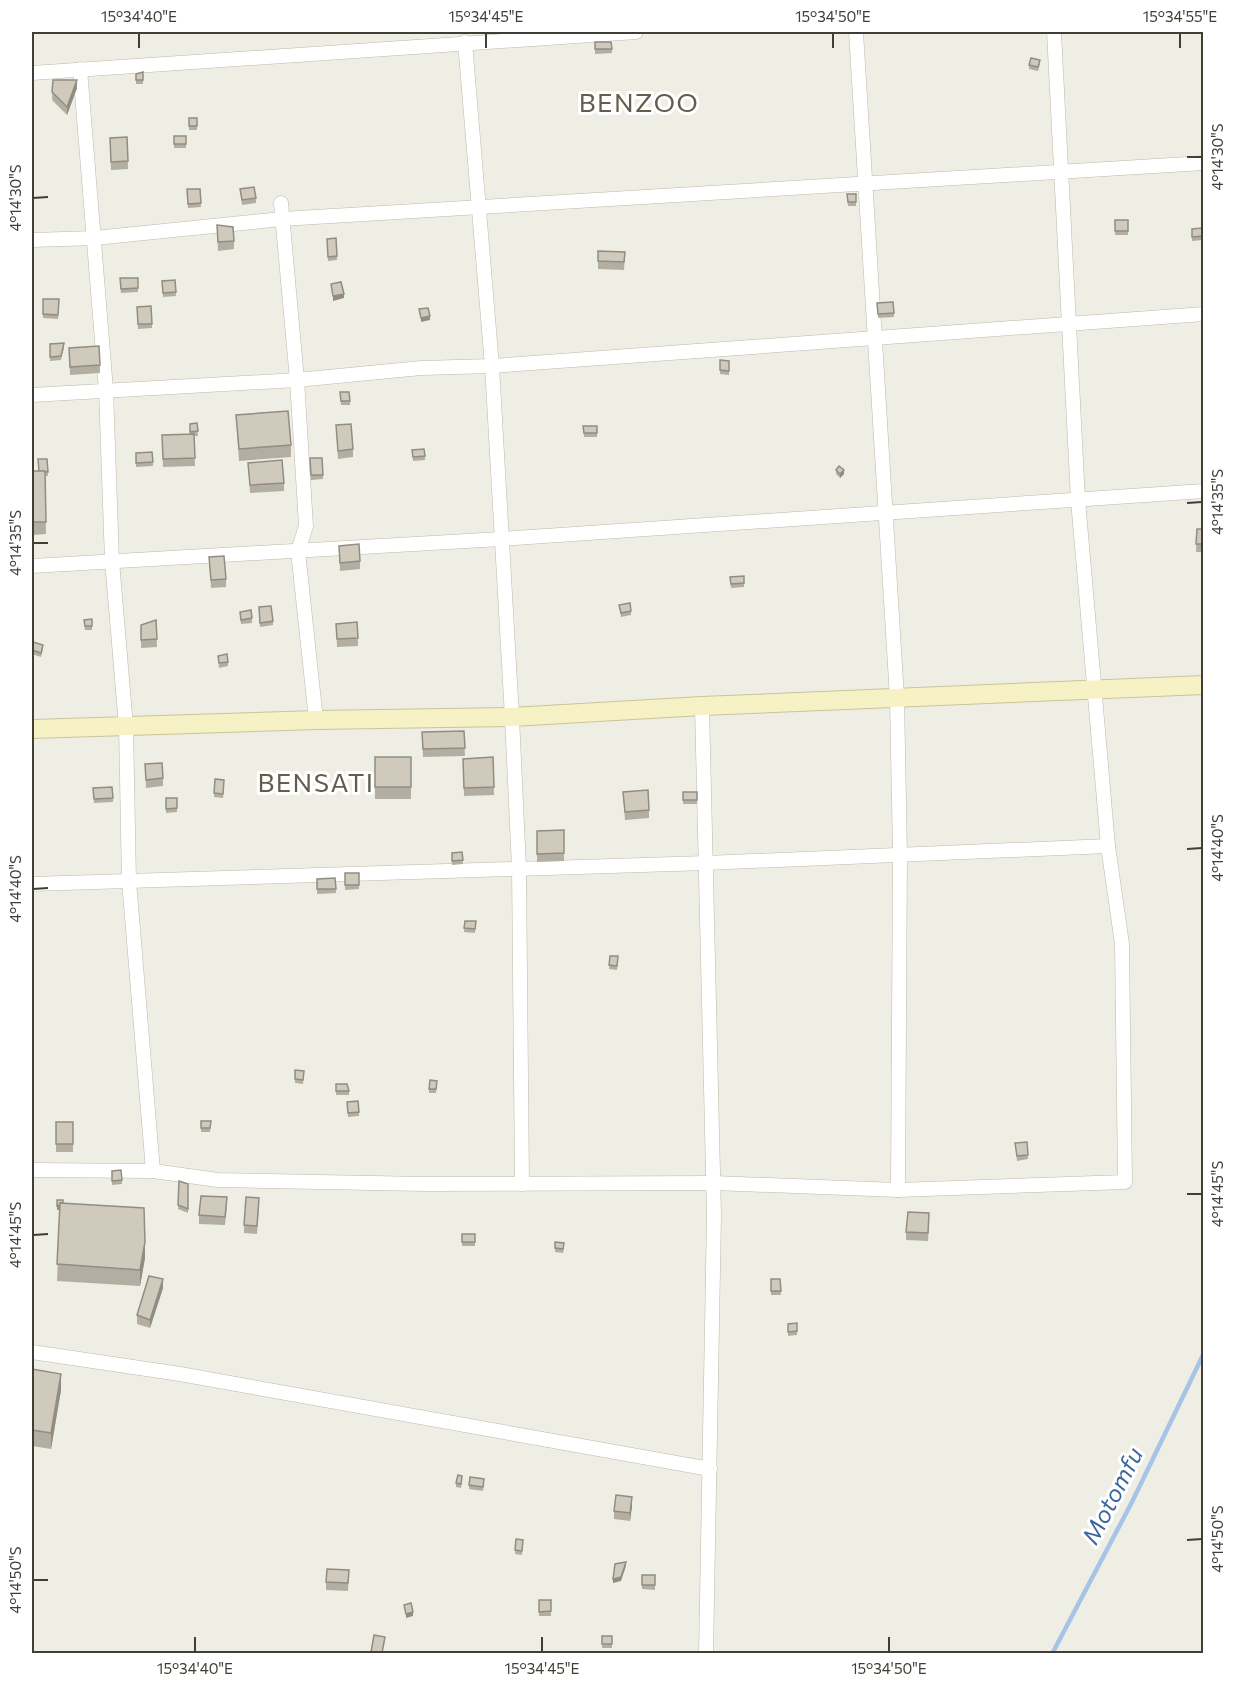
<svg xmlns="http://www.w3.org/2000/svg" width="1235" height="1685" font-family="Commissioner,sans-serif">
<rect width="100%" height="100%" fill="#efeee4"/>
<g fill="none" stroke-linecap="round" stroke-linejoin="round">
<!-- stream -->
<path stroke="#a7c3e6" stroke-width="4.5" d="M1052,1654L1132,1502L1204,1353"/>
<!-- street casing -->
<g stroke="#bcb9ab" stroke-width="15">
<g id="street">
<path d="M856,32L897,698L900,855L898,1190"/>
<path d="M465,42L492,366L512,717L519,868L522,1184"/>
<path d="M80,69L106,390L112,561L126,726L129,881L153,1171"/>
<path d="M32,73L636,32"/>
<path d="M281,203L297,380L306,526L298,551L316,720"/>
<path d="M32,240L95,238L282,219L1204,163"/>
<path d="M32,395L297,380L421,368L492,366L1204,314"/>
<path d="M32,566L501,539L1204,491"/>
<path d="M702,706L714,1215L706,1654"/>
<path d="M32,884L706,863L1108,846"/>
<path d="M32,1170L153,1171L218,1180L425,1184L714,1183L898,1190L1125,1182L1122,944L1108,846L1078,500L1054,32"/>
<path d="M32,1352L180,1374L710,1469"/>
</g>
</g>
<!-- secondary casing -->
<g stroke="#cac499" stroke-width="20">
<path id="secondary" d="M32,729L316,720L512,717L702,706L1204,685"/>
</g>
<!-- street -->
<use href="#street" stroke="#fff" stroke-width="14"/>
<!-- secondary -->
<use href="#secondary" stroke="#f7f2c6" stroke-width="18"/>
</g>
<!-- wall -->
<g fill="#b2aea1">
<path d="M595,42H611L612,53L595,54Z"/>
<path d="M1040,64L1038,71L1029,69V65Z"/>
<path d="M143,72V84H136V74Z"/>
<path d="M53,80L77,88L67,115L52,100Z"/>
<rect x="189" y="118" width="8" height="12"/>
<rect x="174" y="136" width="12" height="12"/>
<path d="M127,137L128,169L111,170L110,138Z"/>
<path d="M187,189H200L201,207L188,208Z"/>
<path d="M240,189L256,198V203L242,205Z"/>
<path d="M847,194H856V206H848Z"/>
<rect x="1115" y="220" width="13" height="15"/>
<path d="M217,225L234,241V249L218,251Z"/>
<path d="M1202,228L1203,240L1192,241V229Z"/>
<path d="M336,238L337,260L328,261L327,239Z"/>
<path d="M598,251L625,252L624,270L598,269Z"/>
<path d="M120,278H138V292L121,293Z"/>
<path d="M175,280L176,296L163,297L162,281Z"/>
<path d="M43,299H59L58,319L43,318Z"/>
<path d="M893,302L894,317L878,318L877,303Z"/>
<path d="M151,306L152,328L138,329L137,307Z"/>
<path d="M50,344L64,348L61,360L50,361Z"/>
<path d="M69,348L100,365V373L70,375Z"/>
<path d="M720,360L729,361V375L720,374Z"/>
<path d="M340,392H349L350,405H341Z"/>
<path d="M236,415L291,445V457L239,461Z"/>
<path d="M197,423L198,436H194L195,466L163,467L162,435L190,434V424Z"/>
<path d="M336,425L353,449V457L338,459Z"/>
<path d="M583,426H597V437H584Z"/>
<path d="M424,449L425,460L413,461L412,450Z"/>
<path d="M152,452L153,466L136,467V453Z"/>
<path d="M310,458H322L323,479L311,480Z"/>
<path d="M47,459L48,476H45L46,534L32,535V471H39Z"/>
<path d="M248,463L284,483V491L250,493Z"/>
<path d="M836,470L844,474L840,478L836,474Z"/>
<path d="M1197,529H1203V552H1196Z"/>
<path d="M339,546L360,561V569L340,571Z"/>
<path d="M209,557L226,579V587L211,588Z"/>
<path d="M744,576V587L731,588L730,577Z"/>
<path d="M619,605L631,611V615L621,617Z"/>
<path d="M259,611L273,621V625L260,627Z"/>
<path d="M240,612L252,618V623L241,624Z"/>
<path d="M92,619V630H85L84,624Z"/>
<path d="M156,620L157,647L141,648V625Z"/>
<path d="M357,622L358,646L337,647L336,624Z"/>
<path d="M32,648L43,649L41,657L32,654Z"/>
<path d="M218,656L228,662V666L219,668Z"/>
<path d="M464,731L465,756L423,757L422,732Z"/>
<rect x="375" y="757" width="36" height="42"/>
<path d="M493,757L494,795L464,796L463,759Z"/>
<path d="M145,764L163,778V786L146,788Z"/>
<path d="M215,779L224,780L223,798L214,797Z"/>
<path d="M112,787L113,802L94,803L93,788Z"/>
<path d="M623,792L649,810V818L625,820Z"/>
<rect x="683" y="792" width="14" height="12"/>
<path d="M166,798H177V812L166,813Z"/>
<path d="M564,830V861L537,862V831Z"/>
<path d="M462,852L463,864L452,865V853Z"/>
<path d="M345,873H359V889L345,890Z"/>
<path d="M335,878L336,893L317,894V879Z"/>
<path d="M465,921H476L475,933L464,932Z"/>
<path d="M610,956H618L617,970L609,969Z"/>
<path d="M295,1070L304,1071L303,1084L295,1083Z"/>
<path d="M336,1084L349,1091V1095H336Z"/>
<path d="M437,1085L436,1093H429V1089Z"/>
<path d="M347,1102L359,1112V1116L348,1117Z"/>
<path d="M211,1121L210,1132H201V1128Z"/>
<rect x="56" y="1122" width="17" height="30"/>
<path d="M1027,1142L1028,1159L1017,1161L1015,1143Z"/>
<path d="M112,1171L122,1180V1184L112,1185Z"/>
<path d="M179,1181L188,1184V1213L178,1209Z"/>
<path d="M63,1203L145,1258L140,1286L57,1281L60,1209L57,1210Z"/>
<path d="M227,1206L225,1225L199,1224V1215Z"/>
<path d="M259,1206L257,1234L244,1233V1225Z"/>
<path d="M929,1222L928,1241L906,1240V1232Z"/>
<rect x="462" y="1234" width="13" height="12"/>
<path d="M564,1247L563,1253L555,1252V1248Z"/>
<path d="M771,1279H780L781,1295H771Z"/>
<path d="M163,1288L150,1328L137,1324V1315Z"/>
<path d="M797,1323V1335L788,1336V1324Z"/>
<path d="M32,1369L61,1390L51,1449L32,1446Z"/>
<path d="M462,1480L461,1488L456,1487V1483Z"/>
<path d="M484,1483L483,1491L469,1489V1485Z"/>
<path d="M632,1506L630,1521L614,1519V1511Z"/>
<path d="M516,1539L523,1540L522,1555L515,1554Z"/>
<path d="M349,1570L348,1591L326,1590V1582Z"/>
<path d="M642,1575H655V1590L642,1589Z"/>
<rect x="539" y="1600" width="12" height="16"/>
<rect x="602" y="1636" width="10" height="12"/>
</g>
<!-- shaded-wall -->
<g fill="#918d83">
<path d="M77,80V88L67,115V107Z"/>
<path d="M344,294V298L333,301V296Z"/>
<path d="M430,316V320L421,322V318Z"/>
<path d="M844,470V474L840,478V474Z"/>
<path d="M63,1204V1209L57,1210V1206Z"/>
<path d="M145,1242V1258L140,1286V1270Z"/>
<path d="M163,1279V1288L150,1328V1320Z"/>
<path d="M61,1374V1390L51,1449V1433Z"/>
<path d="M632,1497V1506L630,1521V1513Z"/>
<path d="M626,1562V1566L621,1581L613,1583V1579Z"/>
<path d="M413,1612V1616L406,1618V1614Z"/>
</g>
<!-- building -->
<g fill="#cfcabb" stroke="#918d83" stroke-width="1.5">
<path d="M595,42H611L612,49H595Z"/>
<path d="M1031,58L1040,60L1038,67L1029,65Z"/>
<path d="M143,72V80H136V74Z"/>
<path d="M53,80H77L67,107L52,92Z"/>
<rect x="189" y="118" width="8" height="8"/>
<rect x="174" y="136" width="12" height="8"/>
<path d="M127,137L128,161L111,162L110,138Z"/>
<path d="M254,187L256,198L242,200L240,189Z"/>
<path d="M187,189H200L201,203L188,204Z"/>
<path d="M847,194H856V202H848Z"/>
<rect x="1115" y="220" width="13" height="11"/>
<path d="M217,225L233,227L234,241L218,242Z"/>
<path d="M1202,228L1203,236L1192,237V229Z"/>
<path d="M336,238L337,256L328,257L327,239Z"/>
<path d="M598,251L625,252L624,262L598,261Z"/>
<path d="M120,278H138V288L121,289Z"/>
<path d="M175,280L176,292L163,293L162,281Z"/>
<path d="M341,282L344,294L333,296L331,284Z"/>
<path d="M43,299H59L58,315L43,314Z"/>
<path d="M893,302L894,313L878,314L877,303Z"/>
<path d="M151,306L152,324H138L137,307Z"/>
<path d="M428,308L430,316L421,318L419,309Z"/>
<path d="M64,343L61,356L50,357V344Z"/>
<path d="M99,346L100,365L70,367L69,348Z"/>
<path d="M720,360L729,361V371L720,370Z"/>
<path d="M340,392H349L350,401H341Z"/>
<path d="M288,411L291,445L239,449L236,415Z"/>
<path d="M197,423L198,431L190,432V424Z"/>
<path d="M351,424L353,449L338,451L336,425Z"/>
<path d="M583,426H597V433H584Z"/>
<path d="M194,434L195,458L163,459L162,435Z"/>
<path d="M424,449L425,456L413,457L412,450Z"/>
<path d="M152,452L153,462L136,463V453Z"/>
<path d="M310,458H322L323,475H311Z"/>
<path d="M38,459H47L48,472L39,471Z"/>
<path d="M282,460L284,483L250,485L248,463Z"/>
<path d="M839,466L844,470L840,474L836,470Z"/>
<path d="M32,471H45L46,522H32Z"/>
<path d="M1197,529H1203V544H1196Z"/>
<path d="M359,544L360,561L340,563L339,546Z"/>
<path d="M224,556L226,579L211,580L209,557Z"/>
<path d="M744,576V583L731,584L730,577Z"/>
<path d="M630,603L631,611L621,613L619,605Z"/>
<path d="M271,606L273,621L260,623L259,607Z"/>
<path d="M251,610L252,618L241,620L240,612Z"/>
<path d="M92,619V626H85L84,620Z"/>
<path d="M156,620L157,639L141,640V625Z"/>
<path d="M357,622L358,638L337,639L336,624Z"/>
<path d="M33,642L43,645L41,653L32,650Z"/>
<path d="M227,654L228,662L219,663L218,656Z"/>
<path d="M464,731L465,748L423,749L422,732Z"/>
<rect x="375" y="757" width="36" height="30"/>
<path d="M493,757L494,787L464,788L463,759Z"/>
<path d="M162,763L163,778L146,780L145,764Z"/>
<path d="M215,779L224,780L223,794L214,793Z"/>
<path d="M112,787L113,798L94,799L93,788Z"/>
<path d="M648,790L649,810L625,812L623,792Z"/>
<rect x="683" y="792" width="14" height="8"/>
<path d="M166,798H177V808L166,809Z"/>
<path d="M564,830V853L537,854V831Z"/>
<path d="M462,852L463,860L452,861V853Z"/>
<rect x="345" y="873" width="14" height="12"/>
<path d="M335,878L336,889H317V879Z"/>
<path d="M465,921H476L475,929L464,928Z"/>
<path d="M610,956H618L617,966L609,965Z"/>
<path d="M295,1070L304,1071L303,1080L295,1079Z"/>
<path d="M430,1080L437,1081L436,1089H429Z"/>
<path d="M336,1084H347L349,1091H336Z"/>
<path d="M358,1101L359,1112L348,1113L347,1102Z"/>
<path d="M201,1121H211L210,1128H201Z"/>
<rect x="56" y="1122" width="17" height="22"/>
<path d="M1027,1142L1028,1155L1017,1156L1015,1143Z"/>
<path d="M121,1170L122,1180L112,1181V1171Z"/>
<path d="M179,1181L188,1184V1209L178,1205Z"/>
<path d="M201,1196L227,1197L225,1217L199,1215Z"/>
<path d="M246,1197L259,1198L257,1226L244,1225Z"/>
<path d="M57,1200H63V1203H60V1205L57,1206Z"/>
<path d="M60,1203L144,1208L145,1242L140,1270L57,1264Z"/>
<path d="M908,1212L929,1213L928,1233L906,1232Z"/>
<rect x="462" y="1234" width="13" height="8"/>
<path d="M555,1242L564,1243L563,1249L555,1248Z"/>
<path d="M149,1276L163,1279L150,1320L137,1315Z"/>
<path d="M771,1279H780L781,1291H771Z"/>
<path d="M797,1323V1331L788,1332V1324Z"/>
<path d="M32,1369L61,1374L51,1433L32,1430Z"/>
<path d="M458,1475L462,1476L461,1484L456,1483Z"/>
<path d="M470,1477L484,1479L483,1487L469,1485Z"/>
<path d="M616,1495L632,1497L630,1513L614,1511Z"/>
<path d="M516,1539L523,1540L522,1551L515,1550Z"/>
<path d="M626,1562L621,1577L613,1579L615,1564Z"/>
<path d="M327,1569L349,1570L348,1583L326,1582Z"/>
<rect x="642" y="1575" width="13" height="10"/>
<path d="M539,1600H551V1611L539,1612Z"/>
<path d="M411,1603L413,1612L406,1614L404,1605Z"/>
<path d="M374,1635L385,1637L382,1653L371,1652Z"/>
<rect x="602" y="1636" width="10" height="8"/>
</g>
<!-- ticks -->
<path fill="none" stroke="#413e35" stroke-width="2" d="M139,33V48M486,33V48M833,33V48M1180,33V48M1187,157H1202M33,198L48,197M1187,503L1202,502M33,543H48M1187,849L1202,848M33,889L48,888M1187,1194H1202M33,1235L48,1234M1187,1540L1202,1539M33,1580H48M195,1637V1652M542,1637V1652M889,1637V1652"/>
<g text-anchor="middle" stroke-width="6" stroke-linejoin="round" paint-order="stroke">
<!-- water labels -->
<g font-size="24" font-style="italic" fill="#3c679e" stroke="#fff">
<text transform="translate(1113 1496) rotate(-63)" y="8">Motomfu</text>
</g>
<!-- quarter labels -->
<g font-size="26" letter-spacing="1.5" fill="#625d4d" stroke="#fff">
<text x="639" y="112">BENZOO</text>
<text x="316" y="792">BENSATI</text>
</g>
</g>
<!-- border -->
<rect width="1235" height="1685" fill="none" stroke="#ffffff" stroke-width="66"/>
<rect x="33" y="33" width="1169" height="1619" fill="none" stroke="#413e35" stroke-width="2"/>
<g font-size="15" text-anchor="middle" fill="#413e35">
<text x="139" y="22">15°34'40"E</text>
<text x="486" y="22">15°34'45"E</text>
<text x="833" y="22">15°34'50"E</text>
<text x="1180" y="22">15°34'55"E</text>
<text transform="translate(1218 157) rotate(-90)" y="5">4°14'30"S</text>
<text transform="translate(16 198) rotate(-90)" y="5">4°14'30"S</text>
<text transform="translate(1218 502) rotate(-90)" y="5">4°14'35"S</text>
<text transform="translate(16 543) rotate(-90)" y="5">4°14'35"S</text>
<text transform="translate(1218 848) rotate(-90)" y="5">4°14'40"S</text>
<text transform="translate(16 889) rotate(-90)" y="5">4°14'40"S</text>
<text transform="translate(1218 1194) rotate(-90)" y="5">4°14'45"S</text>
<text transform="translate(16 1235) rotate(-90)" y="5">4°14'45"S</text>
<text transform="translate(1218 1539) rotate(-90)" y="5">4°14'50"S</text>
<text transform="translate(16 1580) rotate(-90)" y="5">4°14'50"S</text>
<text x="195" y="1674">15°34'40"E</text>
<text x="542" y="1674">15°34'45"E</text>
<text x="889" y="1674">15°34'50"E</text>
</g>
</svg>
